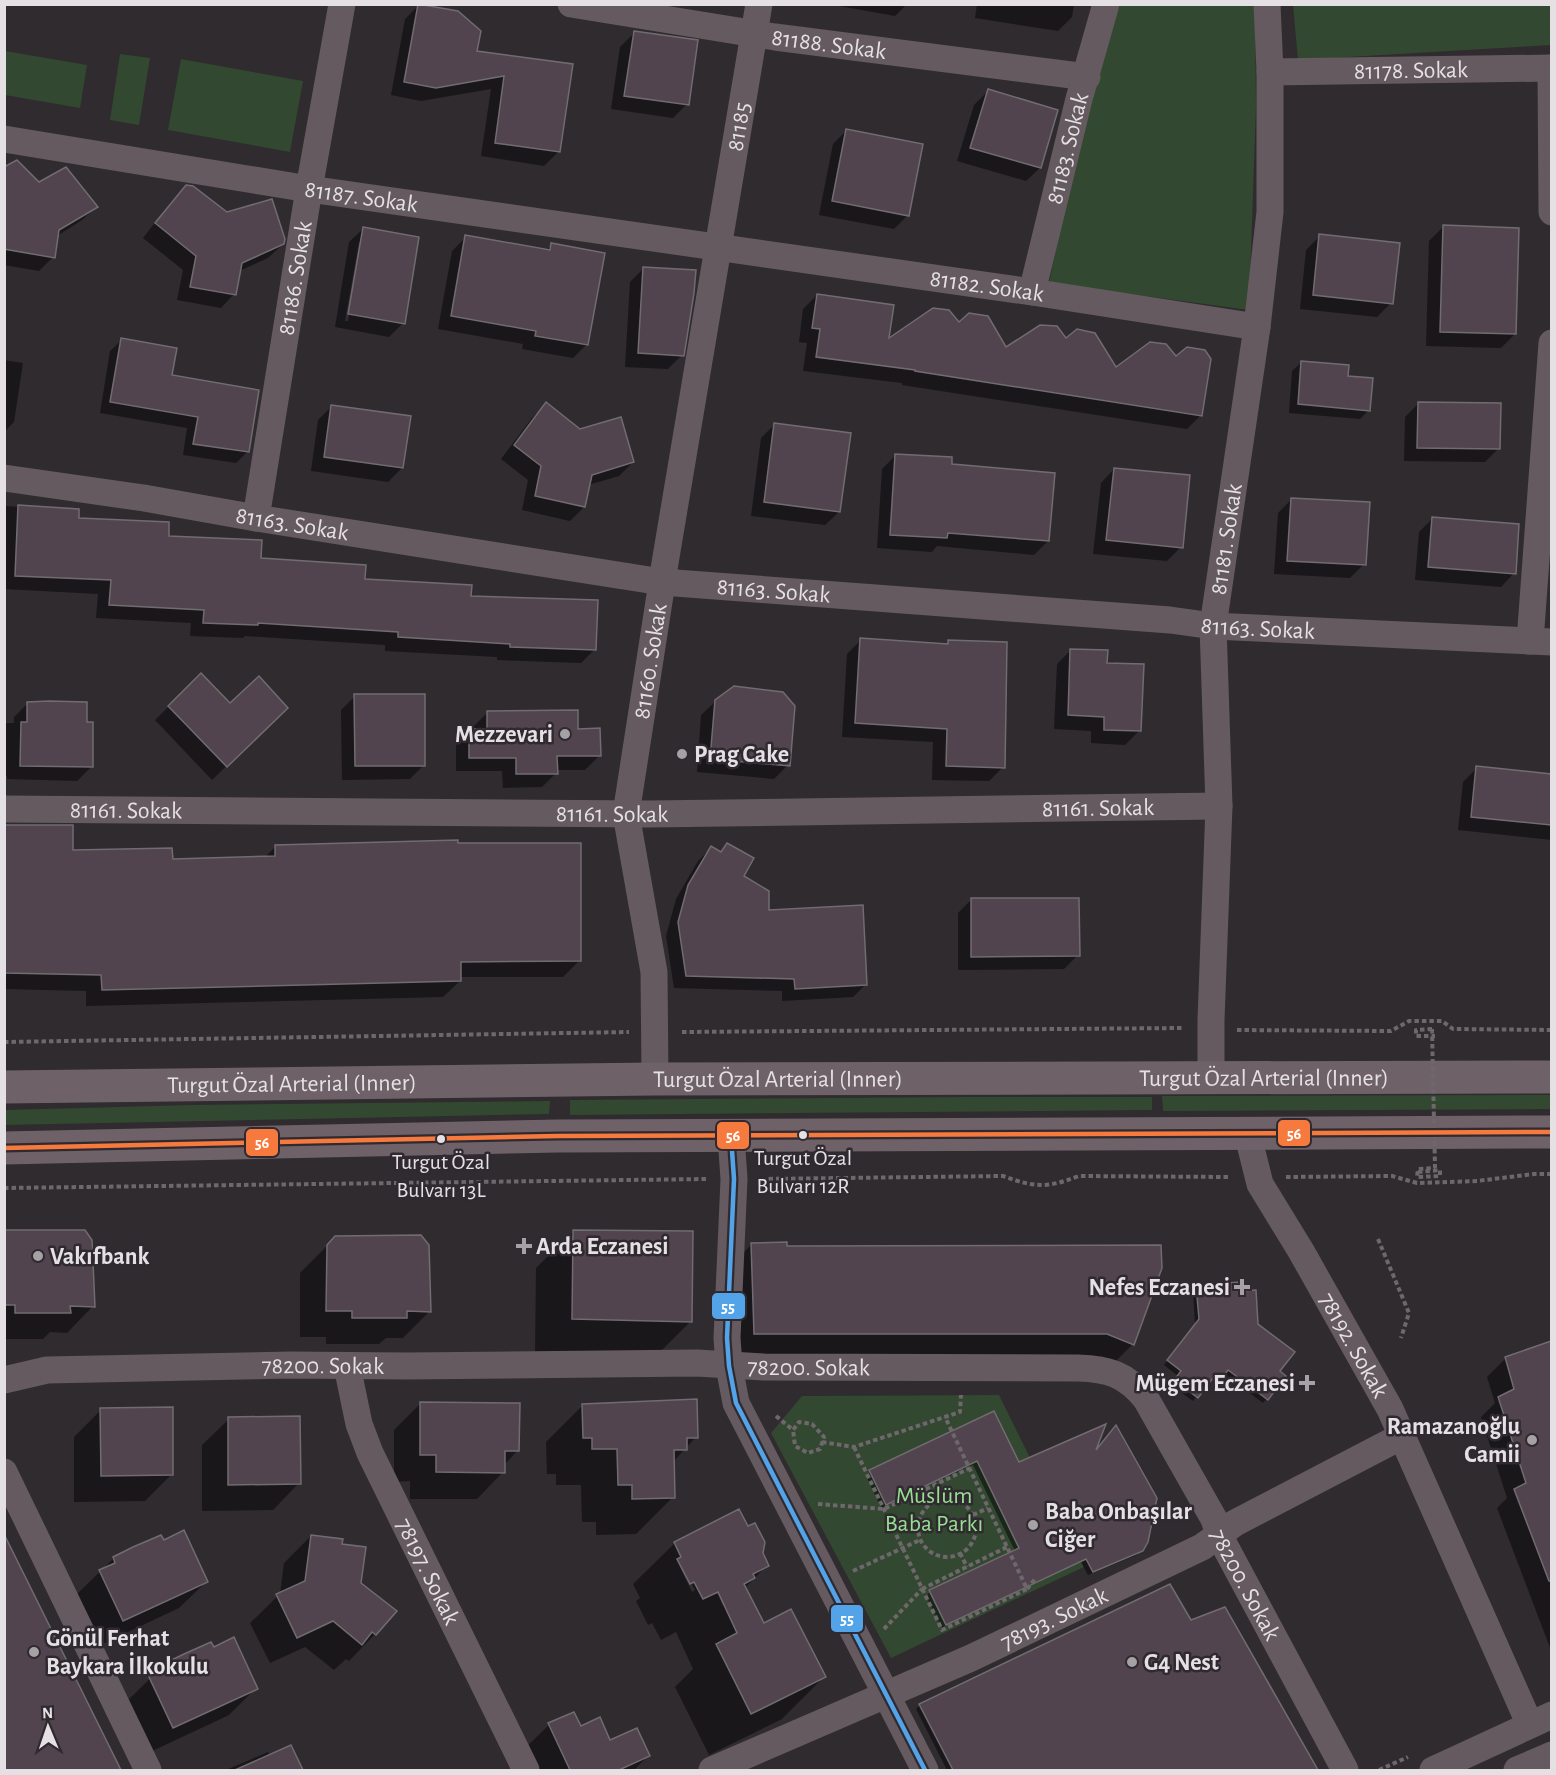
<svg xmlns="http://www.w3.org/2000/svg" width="1556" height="1775" font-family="'Alegreya Sans',sans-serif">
<rect width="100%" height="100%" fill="#2f2b2f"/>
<!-- green -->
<g fill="#324830">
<path d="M1120,5H1255L1256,106L1249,310L1049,283L1090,87Z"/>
<path d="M1293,5H1551V45L1298,60Z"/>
<path d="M5,51L87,65L80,108L5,95Z"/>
<path d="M120,54L150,58L139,125L110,120Z"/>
<path d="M181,59L303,81L290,152L168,130Z"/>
<path d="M1551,1095V1109L1163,1111L1162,1096Z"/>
<path d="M965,1097H1152V1110L570,1115V1100Z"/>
<path d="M550,1101L549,1114L4,1125L5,1110L192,1105Z"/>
<path d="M999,1395L1084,1567L891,1658L771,1433L802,1396Z"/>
</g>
<!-- shadow -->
<g fill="#0007" fill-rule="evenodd">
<path d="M828,4H907L895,16Z"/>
<path d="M977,4H1074L1072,17L1058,31L975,18Z"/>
<path d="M419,5L476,52L571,65L558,152L544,166L481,156L491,89L421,101L391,95L405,19Z"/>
<path d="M634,33L687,104L673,118L611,109L620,47Z"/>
<path d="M988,91L1040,168L1026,181L957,161L974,105Z"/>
<path d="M847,130L908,215L894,229L819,215L833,144Z"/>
<path d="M4,169L96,207L82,220L57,236L53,257L39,271L4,265Z"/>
<path d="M187,186L226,214L283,244L268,258L239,271L234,294L221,308L177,300L183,270L143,238L172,201Z"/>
<path d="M1443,227L1515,334L1501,348L1426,346L1429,241Z"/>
<path d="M363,229L403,323L389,337L335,327L349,242ZM359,242H362L348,321H345Z"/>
<path d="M1320,236L1391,303L1377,317L1300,309L1306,250Z"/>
<path d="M466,237L545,251L552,245L587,344L573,358L522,349L523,344L438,329L452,251Z"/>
<path d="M644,268L682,355L668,369L625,367L630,282Z"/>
<path d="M817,295L887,341L958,324L1006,349L1066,340L1201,415L1187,429L902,385V383L803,371L807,343L799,342L803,309Z"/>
<path d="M122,340L170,377L258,391L247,452L236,463L183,455L187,428L100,413L110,351Z"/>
<path d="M4,360L23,363L14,422L4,432Z"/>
<path d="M1302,362L1347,378L1369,410L1360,419L1289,413L1292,371Z"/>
<path d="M1419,403L1499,448L1485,462L1404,461L1405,417Z"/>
<path d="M546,404L580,430L633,462L619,476L588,485L584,507L570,521L522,510L528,480L501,459L532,418Z"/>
<path d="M332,406L402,468L388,482L311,471L318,420Z"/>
<path d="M775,424L839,512L825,525L751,516L761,438Z"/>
<path d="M896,455L950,465L1048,541L1034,555L937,546L932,552L877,548L882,469Z"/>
<path d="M1114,469L1181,547L1167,561L1093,554L1101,483Z"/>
<path d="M1292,499L1364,564L1350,578L1274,574L1278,513Z"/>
<path d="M4,506L78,510V519L364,580L470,597L595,649L581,663L497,660V657L385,651V645L245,636L243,638L190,636L191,623L96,618L98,594L4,589Z"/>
<path d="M1433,518L1514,573L1501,587L1415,580L1419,532Z"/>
<path d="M861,640L946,645L949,642L1003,767L989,781L932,780L933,742L842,737L847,654Z"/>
<path d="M1071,650L1106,664L1139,731L1125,745L1091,743V731L1054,729L1057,664Z"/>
<path d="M201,675L230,706L286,708L212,780L155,720Z"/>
<path d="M355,696L424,765L410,779L342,780L341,710Z"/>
<path d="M716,701L788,765L774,779L697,772L701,715Z"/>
<path d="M28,703L85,723L91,767L77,781L7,779V776H4V723H14V717Z"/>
<path d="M488,712L577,730L599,756L585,770H556V773L542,787L503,788L502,771H456V745L470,731H474V726Z"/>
<path d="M1477,768L1552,776V840L1458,830L1463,782Z"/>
<path d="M4,826L71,852L171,861L264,858L275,847L579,961L563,977H460V981L443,997L86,1006V991L4,989Z"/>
<path d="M727,845L742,877L767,911L866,984L853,997L782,1001V991L674,988L666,936L676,899L698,861L711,848L719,853Z"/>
<path d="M971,900L1078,955L1064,969L958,970V913Z"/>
<path d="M4,1232L93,1306L67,1333L50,1332L43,1339H4Z"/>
<path d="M573,1232L691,1321L654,1358L535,1355L536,1268Z"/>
<path d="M336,1237L430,1311L403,1338H386L379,1344H326V1337H300V1273Z"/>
<path d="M752,1244L786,1248L1160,1268L1133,1344L1106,1371L728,1360L725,1271Z"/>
<path d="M1197,1287L1240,1293L1278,1372L1284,1377L1263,1403L1223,1373L1217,1381L1212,1377L1193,1401L1171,1385L1178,1376L1164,1365L1195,1324L1193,1291Z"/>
<path d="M1552,1342V1653L1497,1508L1507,1498L1481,1417L1495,1403L1487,1377L1506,1358Z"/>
<path d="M421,1403L518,1450L504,1465L503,1472L477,1499H410V1481L394,1482V1430Z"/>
<path d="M583,1405L696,1437L672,1463L673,1497L636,1534L596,1535V1522H582L581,1485H556V1474H547L546,1442Z"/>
<path d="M101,1410L172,1474L145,1501L74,1502V1437Z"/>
<path d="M994,1413L1019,1464L1093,1454L1141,1550L1137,1555L1088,1575L1081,1562L942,1628L926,1596L930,1592L1015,1551L973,1465L881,1508L866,1476L870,1472Z"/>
<path d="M229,1419L299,1483L273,1510L202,1511V1445Z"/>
<path d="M311,1536L341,1545L360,1584L375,1634L349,1661L346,1659L334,1670L305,1647L270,1663L250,1623L280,1594L284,1563Z"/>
<path d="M4,1537L119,1770H4Z"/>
<path d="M675,1543L761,1553L767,1565L745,1588L763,1625L824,1677L782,1719L709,1755L675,1687L693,1669L676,1632L661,1640L652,1623L648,1625L636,1601L640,1598L633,1584ZM676,1559H679L695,1590L692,1592ZM716,1584L725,1604L723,1606L714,1585Z"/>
<path d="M114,1558L206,1582L179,1608L96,1647L73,1598Z"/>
<path d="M1224,1608L1316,1770H947L916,1709L920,1705L1190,1622Z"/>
<path d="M164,1665L256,1688L229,1715L146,1754L123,1705Z"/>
<path d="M549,1725L580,1728L610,1742L648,1756L634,1770H531L522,1751Z"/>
<path d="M291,1747L301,1770H226L268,1752L270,1756Z"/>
</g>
<!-- building -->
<g fill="#51444e" stroke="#706c6f" stroke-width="1.5">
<path d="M418,4L458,11L481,31L477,51L573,64L560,152L495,143L504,76L436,88L404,82Z"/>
<path d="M634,31L698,40L689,105L624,96Z"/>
<path d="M988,89L1058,110L1041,168L970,148Z"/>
<path d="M846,129L923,144L909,216L832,201Z"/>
<path d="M17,160L39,182L66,167L98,207L59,230L55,258L4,249V167Z"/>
<path d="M186,185L193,186L227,212L272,199L285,239L284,244L242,263L236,295L190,287L196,256L155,223Z"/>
<path d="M1443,225L1519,228L1516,334L1440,332Z"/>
<path d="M363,227L419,237L405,324L348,314Z"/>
<path d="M1319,234L1400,243L1393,304L1313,295Z"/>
<path d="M465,235L550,250L551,243L605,253L588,345L535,336L536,331L451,316Z"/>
<path d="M643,267L696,270L694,293L684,356L638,353Z"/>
<path d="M817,294L894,305L889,338L933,308L949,310L959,322L969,313L988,316L1006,347L1040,325L1057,326L1066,338L1077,329L1095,333L1116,367L1150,342L1166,344L1176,356L1187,347L1205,350L1211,359L1202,416L915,371V370L816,357L820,329L812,328Z"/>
<path d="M121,338L177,348L172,375L259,390L249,452L193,444L198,417L110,402Z"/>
<path d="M1301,361L1349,365L1348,376L1373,378L1370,411L1298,404Z"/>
<path d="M546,402L580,429L621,417L634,462L592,475L585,507L535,496L541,466L514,445Z"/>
<path d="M1418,402L1501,403L1500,449L1417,448Z"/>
<path d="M331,405L411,416L403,468L324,457Z"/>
<path d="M774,423L851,433L840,512L764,502Z"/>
<path d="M895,454L952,457V464L1055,473L1049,541L948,533L947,538L890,535Z"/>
<path d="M1114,468L1190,475L1183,548L1106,540Z"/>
<path d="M1291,498L1370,502L1366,565L1287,561Z"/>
<path d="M18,505L79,509V518L169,522V536L262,540L261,558L366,565L365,579L472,585L471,596L598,600L596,650L510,647V644L398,637V632L258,623V625L203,623L204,610L109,605L111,580L15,576Z"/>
<path d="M1432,517L1519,524L1516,574L1428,567Z"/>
<path d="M860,638L948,644V640L1007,642L1005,768L946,766L947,729L855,723Z"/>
<path d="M1070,649L1108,650L1107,663L1144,664L1141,731L1104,730V717L1068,715Z"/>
<path d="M201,673L230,703L259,676L288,708L227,767L168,706Z"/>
<path d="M734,686L783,692L795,706L790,766L710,759L715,700Z"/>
<path d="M354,694H425V766H355Z"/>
<path d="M49,701L87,702V722H93V767L20,766L21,722H27V702Z"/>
<path d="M578,710V729L600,728L601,756H557L558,774H516V758H469V729H487V711Z"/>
<path d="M1476,766L1551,774V825L1471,817Z"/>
<path d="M4,825H73V850L172,848L173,859L275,856V845L458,840V843H581V961L461,962V981L102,990L101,975L4,973Z"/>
<path d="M727,843L754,858L744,876L769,891V910L863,905L867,985L795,989L794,979L686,976L678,922L688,885L711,846L721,852Z"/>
<path d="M971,898H1079L1080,956L971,957Z"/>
<path d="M4,1230H85L92,1240L95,1307L70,1306L71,1313H15V1305H4Z"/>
<path d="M573,1230L693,1231L692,1322L572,1319Z"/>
<path d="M421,1235L429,1245L431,1312L407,1311V1318H352V1311H326L327,1245L335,1236Z"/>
<path d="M787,1242V1246L1161,1245L1162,1268L1134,1345L1107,1334H754L751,1243Z"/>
<path d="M1241,1282V1291L1256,1290L1258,1324L1295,1352L1280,1371L1286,1376L1268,1400L1228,1370L1222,1378L1216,1374L1198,1398L1174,1380L1181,1371L1167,1360L1199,1319L1196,1285Z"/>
<path d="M1551,1341V1581H1549L1514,1489L1526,1483L1498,1397L1514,1389L1505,1357Z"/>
<path d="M697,1399L698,1438H687V1450H674L675,1498L632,1499V1485H618L617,1449H592V1438H583L582,1404Z"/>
<path d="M420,1402L520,1403L519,1451H505V1473L436,1472V1455H420Z"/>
<path d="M173,1407V1475L101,1476L100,1408Z"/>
<path d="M994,1411L1019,1462L1106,1424L1096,1450L1116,1425L1157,1498L1148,1542L1143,1551L1093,1572L1086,1559L946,1625L929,1590L1019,1548L977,1461L886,1505L869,1470Z"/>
<path d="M300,1416L301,1484L228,1485V1417Z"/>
<path d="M739,1509L748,1526L755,1523L765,1542L763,1553L769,1566L753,1574L755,1578L744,1584L764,1623L791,1609L826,1677L751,1714L716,1644L737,1633L718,1592L703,1599L694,1582L690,1584L677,1559L681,1557L674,1542Z"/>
<path d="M184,1530L208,1582L123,1621L99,1570L115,1563L113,1557L133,1547L161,1535L164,1540Z"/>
<path d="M4,1534L121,1770H4Z"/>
<path d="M311,1535L343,1539L342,1544L366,1547L361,1583L397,1611L376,1635L372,1632L362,1645L333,1621L297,1638L276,1594L305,1581Z"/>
<path d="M1170,1584L1191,1620L1225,1607L1318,1770H953L919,1704Z"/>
<path d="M234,1637L258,1689L173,1728L149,1677L165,1669L163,1664L184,1654L211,1642L214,1647Z"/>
<path d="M574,1712L581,1726L600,1717L610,1740L637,1728L650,1756L619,1770H570L548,1723Z"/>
<path d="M291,1745L303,1770H235Z"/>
</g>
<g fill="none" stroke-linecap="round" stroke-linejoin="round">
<!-- path -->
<g stroke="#6e676b" stroke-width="4" stroke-dasharray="4.5 3" stroke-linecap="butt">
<path d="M1432,1029L1416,1030V1036H1435"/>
<path d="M1237,1030L1391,1031L1409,1021H1442L1453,1029L1552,1030"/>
<path d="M682,1032L1184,1028"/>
<path d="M4,1042L629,1032"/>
<path d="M1418,1172L1440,1170V1176L1417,1177L1418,1169L1435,1168"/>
<path d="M1286,1177L1392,1176L1417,1183L1477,1181L1534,1174H1552"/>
<path d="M761,1179L1003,1176C1036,1188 1047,1188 1079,1176L1230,1177"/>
<path d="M4,1188L706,1179"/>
<path d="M1378,1239L1409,1313L1401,1338"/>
<path d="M776,1416L793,1430L799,1422L812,1424L824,1437L820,1449L808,1453L795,1446L793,1430"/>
<path d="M822,1442L854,1447L960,1412L961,1395"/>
<path d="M854,1447L942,1630L1027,1589L945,1417"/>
<path d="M927,1489L933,1502"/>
<circle cx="947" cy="1528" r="29"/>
<path d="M818,1504L884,1509L970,1468"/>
<path d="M973,1515L988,1508"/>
<path d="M960,1553L967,1567"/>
<path d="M853,1571L920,1540"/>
<path d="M922,1589L1007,1547"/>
<path d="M1027,1589L1035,1579"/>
<path d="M884,1629L922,1589"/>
<path d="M1379,1770L1408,1757"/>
</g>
<!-- minor -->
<g stroke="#645a5f" stroke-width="27">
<path id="s1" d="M571,4L775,37L1087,77"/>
<path d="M1551,68L1552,212"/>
<path id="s2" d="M1270,72L1552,68"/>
<path id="s3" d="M4,139L309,189L1032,292L1257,327"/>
<path id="s4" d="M1032,292L1079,99L1106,4"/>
<path id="s5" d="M4,478L144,498L256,518L662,582L1170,620L1213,626L1552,642"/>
<path id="s6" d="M256,518L309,189L342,4"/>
<path d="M1530,641L1552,343"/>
<path id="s7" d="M4,809L649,814L1219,806"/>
<path id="s8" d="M1211,1076V1020L1219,806L1213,626L1257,327L1270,212V72L1267,4"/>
<path id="s9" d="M655,1079L654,972L626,814L665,563L759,4"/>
<path id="s10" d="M1247,1132L1260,1184L1301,1251L1390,1409L1530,1725"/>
<path d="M731,1136L734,1179L727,1338L729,1366L736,1403L925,1770"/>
<path id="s11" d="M347,1366L359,1424L370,1453L526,1770"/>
<path id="s12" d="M4,1380L47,1370L291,1365L406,1366L697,1363L764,1367L1078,1368C1108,1369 1126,1374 1146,1399L1214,1519L1219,1535L1345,1770"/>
<path d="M4,1472L148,1770"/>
<path id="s13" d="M712,1770L971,1658L1202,1547L1235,1523L1402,1436"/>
<path d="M1433,1770L1552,1715"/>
<path d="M1517,1770L1552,1755"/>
</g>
<!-- major -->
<g stroke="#6e6268" stroke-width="33">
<path id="s14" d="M4,1087L655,1079L1552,1077"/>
<path d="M4,1148L558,1136L1552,1132"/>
</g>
<!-- path-bridge -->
<path stroke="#6e676b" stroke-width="4" stroke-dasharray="4.5 3" stroke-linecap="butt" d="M1432,1029L1435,1168"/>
<!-- bus-1 casing -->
<g stroke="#302a30" stroke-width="9">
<path id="bus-1" d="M4,1148L558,1136L1552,1132"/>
</g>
<!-- bus-2 casing -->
<g stroke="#302a30" stroke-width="9">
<path id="bus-2" d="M731,1136L734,1179L727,1338L729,1366L736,1403L925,1770"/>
</g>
<!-- bus-1 -->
<use href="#bus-1" stroke="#f6793e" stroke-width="4.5"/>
<!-- bus-2 -->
<use href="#bus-2" stroke="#53a3e8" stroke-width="4.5"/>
</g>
<!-- markers -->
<g fill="#a5a1a4" stroke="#302a30" stroke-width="2">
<circle cx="565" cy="734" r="6"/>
<circle cx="682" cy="754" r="6"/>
<path d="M521 1237h6v6h6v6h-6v6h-6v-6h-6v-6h6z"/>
<circle cx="38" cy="1256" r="6"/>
<path d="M1239 1278h6v6h6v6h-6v6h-6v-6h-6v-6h6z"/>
<path d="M1304 1374h6v6h6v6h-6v6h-6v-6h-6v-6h6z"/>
<circle cx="1532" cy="1440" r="6"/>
<circle cx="1033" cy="1525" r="6"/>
<circle cx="34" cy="1652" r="6"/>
<circle cx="1132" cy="1662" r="6"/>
</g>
<g fill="#e4e0e3" stroke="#302a30" stroke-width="2">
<circle cx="803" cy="1135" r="5"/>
<circle cx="441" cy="1139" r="5"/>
</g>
<g text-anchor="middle" stroke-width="5" stroke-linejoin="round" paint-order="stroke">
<!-- bus labels -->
<g font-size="22" fill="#e4e0e3" stroke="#302a30">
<text x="803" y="1165">Turgut Özal<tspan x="803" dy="28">Bulvarı 12R</tspan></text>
<text x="441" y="1169">Turgut Özal<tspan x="441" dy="28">Bulvarı 13L</tspan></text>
</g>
<!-- street labels -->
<g font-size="24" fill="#e4e0e3" stroke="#302a30">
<text dy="8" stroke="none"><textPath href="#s1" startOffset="261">81188. Sokak</textPath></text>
<text dy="8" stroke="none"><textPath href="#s2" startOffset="141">81178. Sokak</textPath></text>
<text dy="8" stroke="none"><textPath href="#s9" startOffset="964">81185</textPath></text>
<text dy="8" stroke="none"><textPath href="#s4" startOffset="148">81183. Sokak</textPath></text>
<text dy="8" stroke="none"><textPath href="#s3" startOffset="362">81187. Sokak</textPath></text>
<text dy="8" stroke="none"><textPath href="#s6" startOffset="243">81186. Sokak</textPath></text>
<text dy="8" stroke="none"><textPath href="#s3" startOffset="994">81182. Sokak</textPath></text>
<text dy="8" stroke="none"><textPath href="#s5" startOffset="292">81163. Sokak</textPath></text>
<text dy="8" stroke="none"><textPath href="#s8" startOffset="538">81181. Sokak</textPath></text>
<text dy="8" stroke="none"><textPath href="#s5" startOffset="778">81163. Sokak</textPath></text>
<text dy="8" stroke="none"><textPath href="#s5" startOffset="1264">81163. Sokak</textPath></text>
<text dy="8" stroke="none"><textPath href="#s9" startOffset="422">81160. Sokak</textPath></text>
<text dy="8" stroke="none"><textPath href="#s7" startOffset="1094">81161. Sokak</textPath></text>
<text dy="8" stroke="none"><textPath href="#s7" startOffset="122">81161. Sokak</textPath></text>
<text dy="8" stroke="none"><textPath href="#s7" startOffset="608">81161. Sokak</textPath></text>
<text dy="8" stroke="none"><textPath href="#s14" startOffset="1260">Turgut Özal Arterial (Inner)</textPath></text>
<text dy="8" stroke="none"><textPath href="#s14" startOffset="774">Turgut Özal Arterial (Inner)</textPath></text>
<text dy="8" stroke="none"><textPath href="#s14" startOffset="288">Turgut Özal Arterial (Inner)</textPath></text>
<text dy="8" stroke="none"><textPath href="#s10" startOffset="240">78192. Sokak</textPath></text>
<text dy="8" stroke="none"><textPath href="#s12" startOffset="320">78200. Sokak</textPath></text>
<text dy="8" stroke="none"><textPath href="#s12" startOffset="806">78200. Sokak</textPath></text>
<text dy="8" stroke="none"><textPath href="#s11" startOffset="222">78197. Sokak</textPath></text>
<text dy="8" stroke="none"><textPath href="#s12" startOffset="1364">78200. Sokak</textPath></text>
<text dy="8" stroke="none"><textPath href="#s13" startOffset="374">78193. Sokak</textPath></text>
</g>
<!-- poi labels -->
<g font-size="24" font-weight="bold" fill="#e4e0e3" stroke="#302a30" text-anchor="start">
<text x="553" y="742" text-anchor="end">Mezzevari</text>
<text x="694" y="762">Prag Cake</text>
<text x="536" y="1254">Arda Eczanesi</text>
<text x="50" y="1264">Vakıfbank</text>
<text x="1230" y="1295" text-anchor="end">Nefes Eczanesi</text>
<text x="1295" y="1391" text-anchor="end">Mügem Eczanesi</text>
<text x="1520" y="1434" text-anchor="end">Ramazanoğlu<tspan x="1520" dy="28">Camii</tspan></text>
<text x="1045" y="1519">Baba Onbaşılar<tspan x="1045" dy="28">Ciğer</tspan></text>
<text x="46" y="1646">Gönül Ferhat<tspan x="46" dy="28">Baykara İlkokulu</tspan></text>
<text x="1144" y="1670">G4 Nest</text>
</g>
<!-- park labels -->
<g font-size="24" fill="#96de91" stroke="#302a30">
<text x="934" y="1503">Müslüm<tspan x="934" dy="28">Baba Parkı</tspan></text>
</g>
</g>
<g stroke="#302a30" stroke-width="2">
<rect x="1277" y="1119" width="34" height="28" rx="6" fill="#f6793e"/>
<rect x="716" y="1121" width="34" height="29" rx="6" fill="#f6793e"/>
<rect x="245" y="1128" width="34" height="29" rx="6" fill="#f6793e"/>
<rect x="711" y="1292" width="35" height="28" rx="6" fill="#53a3e8"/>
<rect x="830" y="1604" width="34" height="29" rx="6" fill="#53a3e8"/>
</g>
<g font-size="16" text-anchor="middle" font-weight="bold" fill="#fff">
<text x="1294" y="1139">56</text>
<text x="733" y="1141">56</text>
<text x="262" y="1148">56</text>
<text x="728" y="1312">55</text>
<text x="847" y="1624">55</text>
</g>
<!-- border -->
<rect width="1556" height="1775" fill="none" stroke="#e4e0e3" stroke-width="12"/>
<!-- north arrow -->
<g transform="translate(48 1727) rotate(358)" stroke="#302a30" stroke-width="4.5" paint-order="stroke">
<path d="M0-4.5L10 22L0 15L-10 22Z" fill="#e4e0e3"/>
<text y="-9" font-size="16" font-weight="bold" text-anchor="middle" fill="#e4e0e3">N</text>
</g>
</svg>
